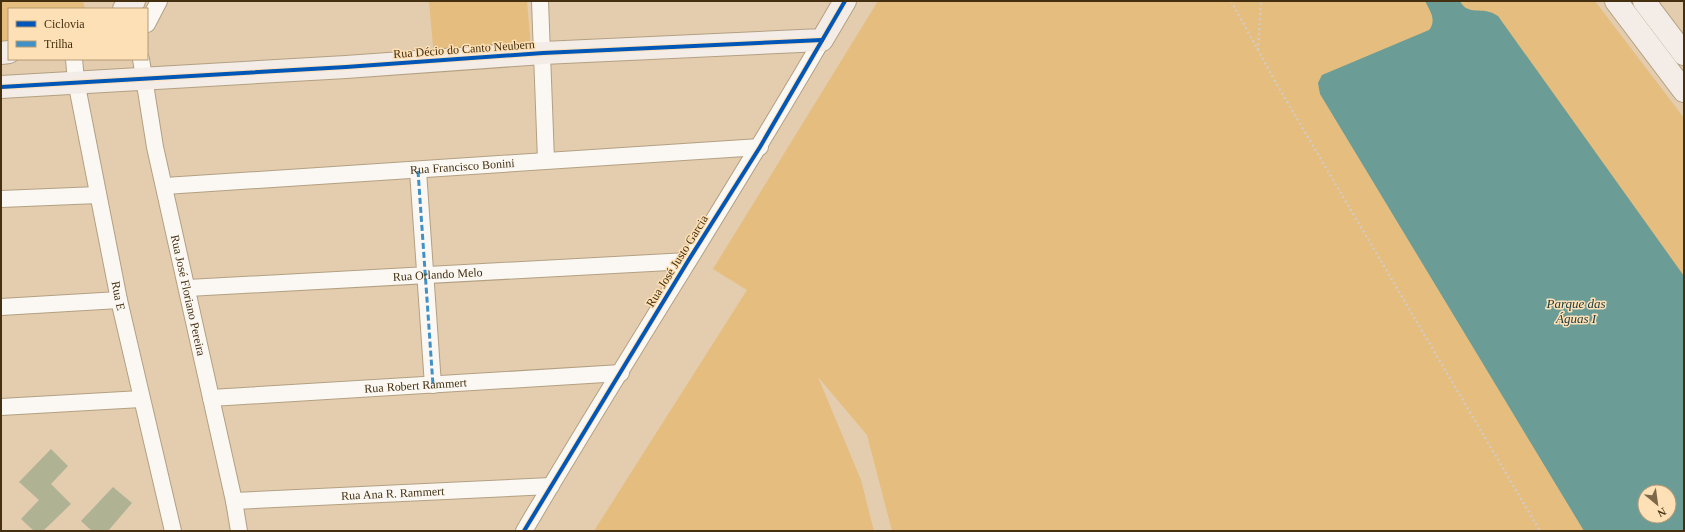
<svg xmlns="http://www.w3.org/2000/svg" width="1685" height="532" font-family="Georgia,serif">
<rect width="100%" height="100%" fill="#e3cdae"/>
<!-- green -->
<g fill="#e5bd7e" fill-rule="evenodd">
<path d="M1,1H83L85,9H9V46H1Z"/>
<path d="M429,1H527L531,48L434,57Z"/>
<path d="M878,1H1595L1684,118V531H892L867,435L818,377L861,480L874,531H594L747,290L713,269ZM1645,492H1669V516H1645Z"/>
</g>
<!-- water -->
<path fill="#6b9d96" fill-rule="evenodd" d="M1425,1H1460C1468,17 1482,5 1498,16L1684,276V531H1584L1320,94L1318,83L1322,75L1429,30C1437,20 1430,11 1425,1ZM1645,492H1669V516H1645Z"/>
<!-- building -->
<g fill="#b0b294">
<path d="M51,449L68,466L51,484L71,504L43,531H34L21,519L39,500L19,482Z"/>
<path d="M113,487L132,503L108,531H92L81,521Z"/>
</g>
<g fill="none" stroke-linecap="round" stroke-linejoin="round">
<!-- street casing -->
<g stroke="#b3a083" stroke-width="18">
<g id="street">
<path d="M540,1L546,160"/>
<path d="M147,24L159,1"/>
<path id="s1" d="M74,59L76,81L119,300L173,531"/>
<path id="s2" d="M141,59L155,147L234,501L239,531"/>
<path d="M418,171L433,385"/>
<path id="s3" d="M165,186C363,174 561,159 760,147"/>
<path d="M1,199L98,195"/>
<path id="s4" d="M188,288L688,261"/>
<path d="M1,307L119,300"/>
<path id="s5" d="M211,398L621,373"/>
<path d="M1,407L141,399"/>
<path id="s6" d="M234,501L551,486"/>
<path d="M524,531C621,366 726,205 822,40"/>
</g>
</g>
<!-- secondary casing -->
<g stroke="#b3a083" stroke-width="24">
<g id="secondary">
<path d="M1616,1L1684,91"/>
<path d="M1644,1L1684,54"/>
<path d="M124,9L134,1"/>
<path d="M1,53L9,52"/>
<path d="M1,87L346,67L543,53L822,40L845,1"/>
</g>
</g>
<!-- path -->
<g stroke="#d3cbc2" stroke-width="2.5" stroke-dasharray="2 3" stroke-linecap="butt">
<path d="M1231,1L1279,88L1540,531"/>
<path d="M1258,50L1261,1"/>
</g>
<!-- street -->
<use href="#street" stroke="#fbf8f3" stroke-width="16"/>
<!-- secondary -->
<use href="#secondary" stroke="#f3ece7" stroke-width="22"/>
<!-- quiet -->
<path stroke="#4091c7" stroke-width="3" stroke-dasharray="6 3" stroke-linecap="butt" d="M418,171L433,385"/>
<!-- cycleway casing -->
<g stroke="#fee0b6" stroke-width="6">
<g id="cycleway">
<path d="M1,87L346,67L543,53L822,40"/>
<path d="M524,531L688,261L760,147L845,1"/>
</g>
</g>
<!-- cycleway -->
<use href="#cycleway" stroke="#0057b8" stroke-width="4"/>
</g>
<g text-anchor="middle" stroke-width="3" stroke-linejoin="round" paint-order="stroke">
<!-- street labels -->
<g font-size="12" fill="#443011" stroke="#fee0b6">
<text transform="translate(464 49) rotate(-4)" y="4">Rua Décio do Canto Neubern</text>
<text dy="4" stroke="none"><textPath href="#s3" startOffset="298">Rua Francisco Bonini</textPath></text>
<text transform="translate(677 261) rotate(-58)" y="4">Rua José Justo Garcia</text>
<text dy="4" stroke="none"><textPath href="#s4" startOffset="250">Rua Orlando Melo</textPath></text>
<text dy="4" stroke="none"><textPath href="#s2" startOffset="241">Rua José Floriano Pereira</textPath></text>
<text dy="4" stroke="none"><textPath href="#s1" startOffset="241">Rua E</textPath></text>
<text dy="4" stroke="none"><textPath href="#s5" startOffset="205">Rua Robert Rammert</textPath></text>
<text dy="4" stroke="none"><textPath href="#s6" startOffset="159">Rua Ana R. Rammert</textPath></text>
</g>
<!-- water labels -->
<g font-size="13" font-style="italic" fill="#203b3b" stroke="#fee0b6">
<text x="1576" y="308">Parque das<tspan x="1576" dy="15">Águas I</tspan></text>
</g>
</g>
<!-- border -->
<rect width="1685" height="532" fill="none" stroke="#443011" stroke-width="4"/>
<!-- legend -->
<rect x="8" y="8" width="140" height="52" fill="#fee0b6" stroke="#b49a74"/>
<rect x="16" y="21" width="20" height="6" fill="#0057b8" stroke="#b49a74"/>
<text x="44" y="28" font-size="12" fill="#443011">Ciclovia</text>
<rect x="16" y="41" width="20" height="6" fill="#4091c7" stroke="#b49a74"/>
<text x="44" y="48" font-size="12" fill="#443011">Trilha</text>
<!-- north arrow -->
<g transform="translate(1657 504) rotate(151)"><circle r="19" fill="#fee0b6" stroke="#b49a74"/>
<path d="M0-3L7 15L0 10L-7 15Z" fill="#7c6748"/>
<text y="-6" font-size="11" font-weight="bold" text-anchor="middle" fill="#443011">N</text>
</g>
</svg>
